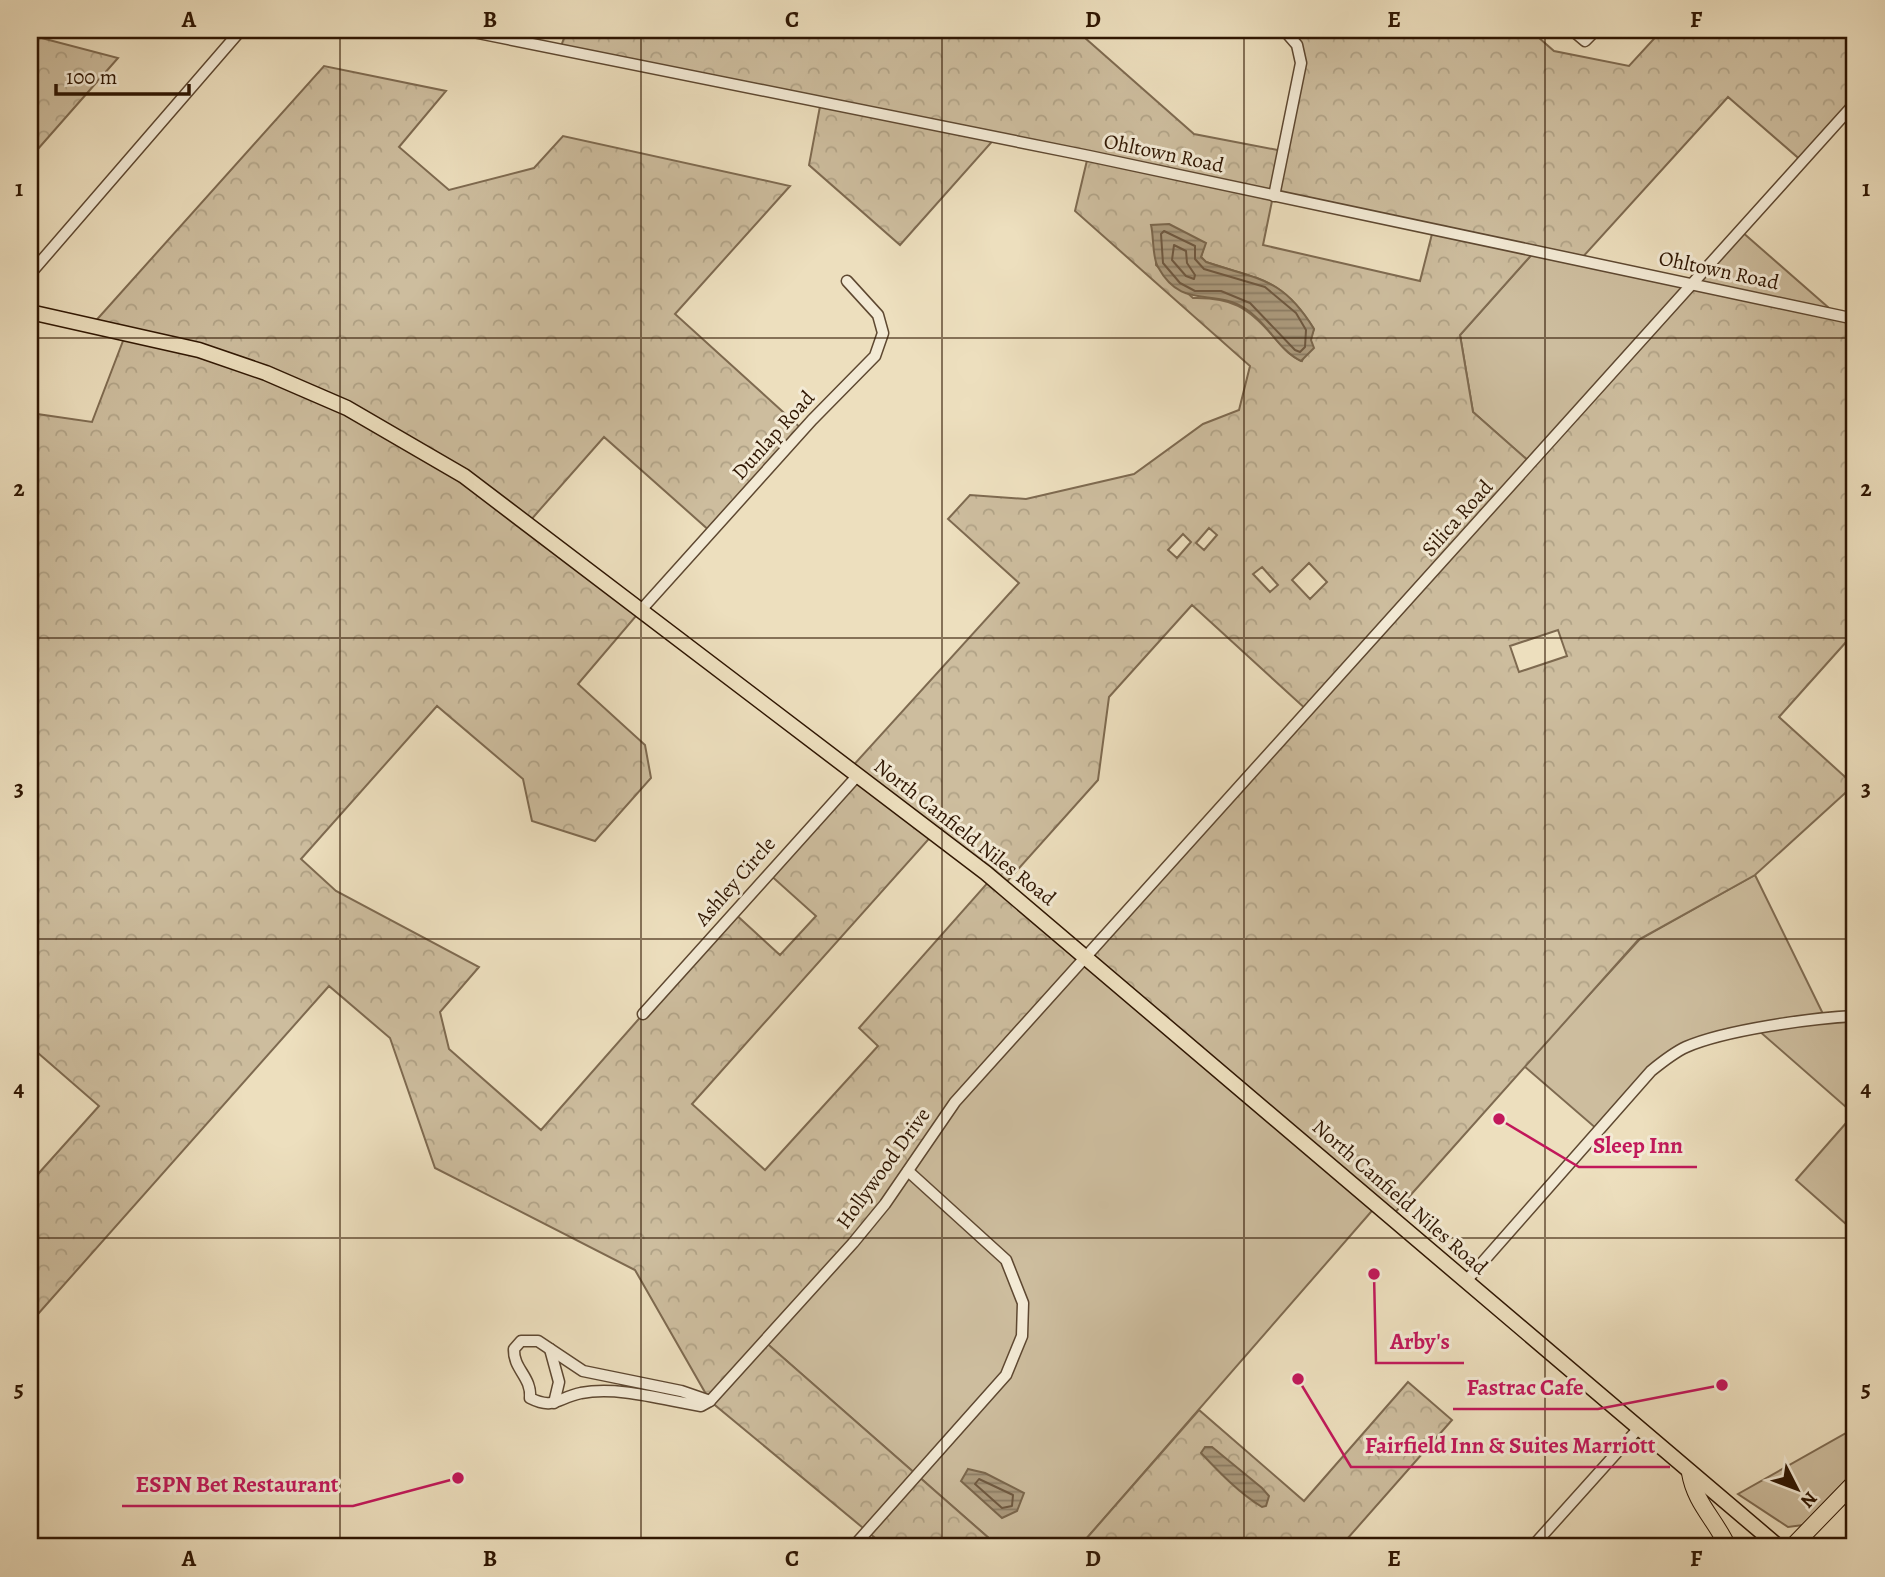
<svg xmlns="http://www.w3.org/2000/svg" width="1885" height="1577" font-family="Alegreya,serif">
<defs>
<pattern id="forest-crowns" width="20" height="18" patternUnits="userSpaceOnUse" patternTransform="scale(1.75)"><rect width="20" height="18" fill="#cdbd9e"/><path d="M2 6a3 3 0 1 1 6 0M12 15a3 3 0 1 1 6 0" fill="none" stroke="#b0a286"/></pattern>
<pattern id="water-rules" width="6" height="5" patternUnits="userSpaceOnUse" patternTransform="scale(1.75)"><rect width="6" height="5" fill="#ac9b7e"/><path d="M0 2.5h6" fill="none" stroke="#8c7d65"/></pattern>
</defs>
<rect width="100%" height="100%" fill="#eddfbe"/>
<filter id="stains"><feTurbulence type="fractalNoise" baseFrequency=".00286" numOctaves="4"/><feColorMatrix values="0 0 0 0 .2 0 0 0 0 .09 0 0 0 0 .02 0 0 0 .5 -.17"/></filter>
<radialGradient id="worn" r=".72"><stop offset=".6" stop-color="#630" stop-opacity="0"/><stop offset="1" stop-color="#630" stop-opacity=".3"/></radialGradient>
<!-- green -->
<g fill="#cdbd9e" stroke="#7e6a50" stroke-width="2">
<path d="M1741,231L1837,315L1532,464L1473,412L1460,335L1535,251L1693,284Z"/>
<path d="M1755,875L1825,1018L1855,1016V1232L1796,1180L1854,1114L1758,1030L1673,1054L1598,1130L1524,1066L1639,940Z"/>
<path d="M1087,956L1377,1205L1079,1547H999L764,1341L937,1124Z"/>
<path d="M1855,1428V1482L1811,1524L1788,1527L1738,1494Z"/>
</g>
<!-- forest -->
<g fill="url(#forest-crowns)" stroke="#7e6a50" stroke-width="2" fill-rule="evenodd">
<path d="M567,30H1076L1194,134L1283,151L1301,63L1284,30H1530L1554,51L1629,66L1662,30H1855V104L1803,162L1728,97L1580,260L1535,251L1460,335L1473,412L1532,464L1693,284L1855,319V632L1779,717L1854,785L1755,875L1638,940L1391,1217L1087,957L955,1102L908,1171L764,1341L999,1547H886L710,1401L635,1270L435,1168L390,1038L329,986L30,1323V1183L99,1106L30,1046V413L92,422L126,333L92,325L324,66L446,91L399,147L449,190L534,168L563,136L790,186L675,314L803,430L711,532L604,437L529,522L642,609L578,684L645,745L651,778L595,841L532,821L523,779L437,706L301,859L336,891L479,967L440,1012L449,1049L541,1130L733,912L780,955L816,916L768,873L857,776L850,769L1019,583L948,519L970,495L1026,499L1134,474L1203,424L1239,410L1250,366L1075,211L1088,156L996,137L900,245L809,165L821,101L560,49ZM1273,196L1433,230L1420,281L1263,245ZM1156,241L1205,243L1201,257L1206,262C1259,280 1282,277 1314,329L1302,361C1289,356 1282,346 1273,336C1248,307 1231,297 1193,298L1156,265ZM1209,528L1217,535L1204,550L1196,543ZM1183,534L1191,542L1177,558L1168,550ZM1309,563L1327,582L1310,599L1292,580ZM1262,567L1278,585L1270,592L1253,574ZM1192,605L1308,711L1087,956L1003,886L1098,780L1109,697ZM1558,630L1567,656L1519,672L1510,646ZM934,833L992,878L859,1028L878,1046L765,1170L692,1104Z"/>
<path d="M30,35L118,58L30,158Z"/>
<path d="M1408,1382L1452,1420L1340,1547H1079L1199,1410L1304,1501Z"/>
</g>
<!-- water -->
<g fill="url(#water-rules)" stroke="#7a664c" stroke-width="2">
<path d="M1169,224L1206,243L1201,257L1206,262C1259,280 1282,277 1314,329L1311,340L1314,348L1301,361C1278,350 1268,323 1246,309C1213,287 1182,311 1158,267C1152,257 1154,237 1151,225Z"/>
<path d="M1205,1447H1212L1262,1488L1269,1496L1266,1506L1262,1507C1239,1493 1220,1473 1201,1453Z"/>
<path d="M968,1469L985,1473L1024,1493L1017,1511L1002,1518L961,1481Z"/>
</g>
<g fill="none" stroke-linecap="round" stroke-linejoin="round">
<!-- shore -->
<g stroke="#6e5840" stroke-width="2">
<path d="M1164,231L1195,246V259L1204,269L1265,287L1296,313L1306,330L1305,347L1300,352L1295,350L1250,303L1221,291H1195L1180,283L1163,263L1161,234Z"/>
<path d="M1174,245L1186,251L1187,263L1195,275L1194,279L1186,276L1172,260Z"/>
<path d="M979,1479L1013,1495L1012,1506L1002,1508L975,1484Z"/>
</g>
<!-- minor casing -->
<g stroke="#5e4831" stroke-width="13">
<g id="minor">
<path d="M463,30L1089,156L1855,319"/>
<path d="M1572,30L1585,41L1596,30"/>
<path d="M1274,196L1301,63L1297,45L1284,30"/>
<path d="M30,274L241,30"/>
<path d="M642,609L812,420L875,356L883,333L878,315L847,281"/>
<path d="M643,1014L858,775"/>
<path d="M1466,1281L1651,1071C1662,1062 1673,1053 1686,1047C1725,1030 1812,1018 1855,1016"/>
<path d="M521,1341H538L583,1371L681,1391L710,1401L701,1406C664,1400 619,1386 581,1393C557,1398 554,1410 530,1398C532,1377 513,1369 514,1349Z"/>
<path d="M550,1349L559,1382L554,1403"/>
<path d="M710,1401L853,1243L885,1204L955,1102L1855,103"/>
<path d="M853,1547L1006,1375L1022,1336L1023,1303L1006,1260L908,1171"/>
<path d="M1532,1547L1638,1429"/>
</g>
</g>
<!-- major casing -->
<g stroke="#2f1602" stroke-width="17">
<path id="major" d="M30,312L199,350L266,373L347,408L464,476L986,873L1779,1547"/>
</g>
<!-- highway casing -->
<g stroke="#2f1602" stroke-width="18">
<g id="highway">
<path d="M1690,1473C1695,1503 1715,1519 1728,1547"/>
<path d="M1792,1547L1855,1482"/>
</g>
</g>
<!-- minor -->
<use href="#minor" stroke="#f3ead5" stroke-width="10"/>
<!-- major -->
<use href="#major" stroke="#eddfbe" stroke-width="14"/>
<!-- highway -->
<use href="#highway" stroke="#eddfbe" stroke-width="16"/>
</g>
<!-- grid -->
<path fill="none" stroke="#2f1602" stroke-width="2" stroke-opacity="0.55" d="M340,30V1547M641,30V1547M942,30V1547M1244,30V1547M1545,30V1547M30,338H1855M30,638H1855M30,939H1855M30,1238H1855"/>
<g text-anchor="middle" stroke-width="6" stroke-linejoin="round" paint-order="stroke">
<!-- street labels -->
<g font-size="21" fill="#2f1602" stroke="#f3ead5">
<text transform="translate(1164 153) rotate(12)" y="7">Ohltown Road</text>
<text transform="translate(1719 270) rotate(12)" y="7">Ohltown Road</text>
<text transform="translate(773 435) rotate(-48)" y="7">Dunlap Road</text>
<text transform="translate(1457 518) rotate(-48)" y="7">Silica Road</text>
<text transform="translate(965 832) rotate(38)" y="7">North Canfield Niles Road</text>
<text transform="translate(735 881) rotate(-49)" y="7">Ashley Circle</text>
<text transform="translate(883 1168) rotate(-54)" y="7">Hollywood Drive</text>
<text transform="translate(1400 1197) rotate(41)" y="7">North Canfield Niles Road</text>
</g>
</g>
<!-- callouts -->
<path fill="none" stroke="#c2185b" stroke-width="2.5" d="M1499 1119L1579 1167H1697M1374 1274L1376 1363H1464M1722 1385L1598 1409H1453M1298 1379L1351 1467H1670M458 1478L353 1506H122"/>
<g fill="#c2185b" stroke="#f3ead5" stroke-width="2.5">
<circle cx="1499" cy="1119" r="7"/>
<circle cx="1374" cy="1274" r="7"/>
<circle cx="1722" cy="1385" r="7"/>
<circle cx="1298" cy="1379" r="7"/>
<circle cx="458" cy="1478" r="7"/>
</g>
<g font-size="23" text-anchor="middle" font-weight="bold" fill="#c2185b" stroke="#f3ead5" stroke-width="6" stroke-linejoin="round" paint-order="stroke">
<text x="1638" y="1153">Sleep Inn</text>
<text x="1420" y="1349">Arby's</text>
<text x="1525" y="1395">Fastrac Cafe</text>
<text x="1510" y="1453">Fairfield Inn &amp; Suites Marriott</text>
<text x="237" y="1492">ESPN Bet Restaurant</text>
</g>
<!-- margin -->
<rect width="1885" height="1577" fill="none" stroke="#eddfbe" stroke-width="77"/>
<!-- north arrow -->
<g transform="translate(1797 1489) rotate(132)" stroke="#f3ead5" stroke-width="5" paint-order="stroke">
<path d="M0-5L12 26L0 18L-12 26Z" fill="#2f1602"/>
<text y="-10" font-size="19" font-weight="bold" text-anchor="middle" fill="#2f1602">N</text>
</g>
<!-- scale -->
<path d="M56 84v10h133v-10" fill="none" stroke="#2f1602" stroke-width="3.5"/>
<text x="66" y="84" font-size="21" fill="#2f1602" stroke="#f3ead5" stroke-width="5" paint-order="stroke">100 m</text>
<rect x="38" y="38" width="1808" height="1500" fill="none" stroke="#2f1602" stroke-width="2.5"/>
<g font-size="23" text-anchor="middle" font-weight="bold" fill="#2f1602">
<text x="189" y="27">A</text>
<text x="490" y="27">B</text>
<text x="792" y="27">C</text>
<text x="1093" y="27">D</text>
<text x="1394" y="27">E</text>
<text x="1696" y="27">F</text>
<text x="19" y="196">1</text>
<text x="1866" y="196">1</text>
<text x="19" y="496">2</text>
<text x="1866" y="496">2</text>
<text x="19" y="796">3</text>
<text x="1866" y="796">3</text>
<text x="19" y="1096">4</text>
<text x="1866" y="1096">4</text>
<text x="19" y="1396">5</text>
<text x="1866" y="1396">5</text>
<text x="189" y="1566">A</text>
<text x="490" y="1566">B</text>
<text x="792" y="1566">C</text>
<text x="1093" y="1566">D</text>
<text x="1394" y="1566">E</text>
<text x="1696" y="1566">F</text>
</g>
<rect width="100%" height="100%" filter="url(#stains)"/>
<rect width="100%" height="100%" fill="url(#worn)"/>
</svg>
